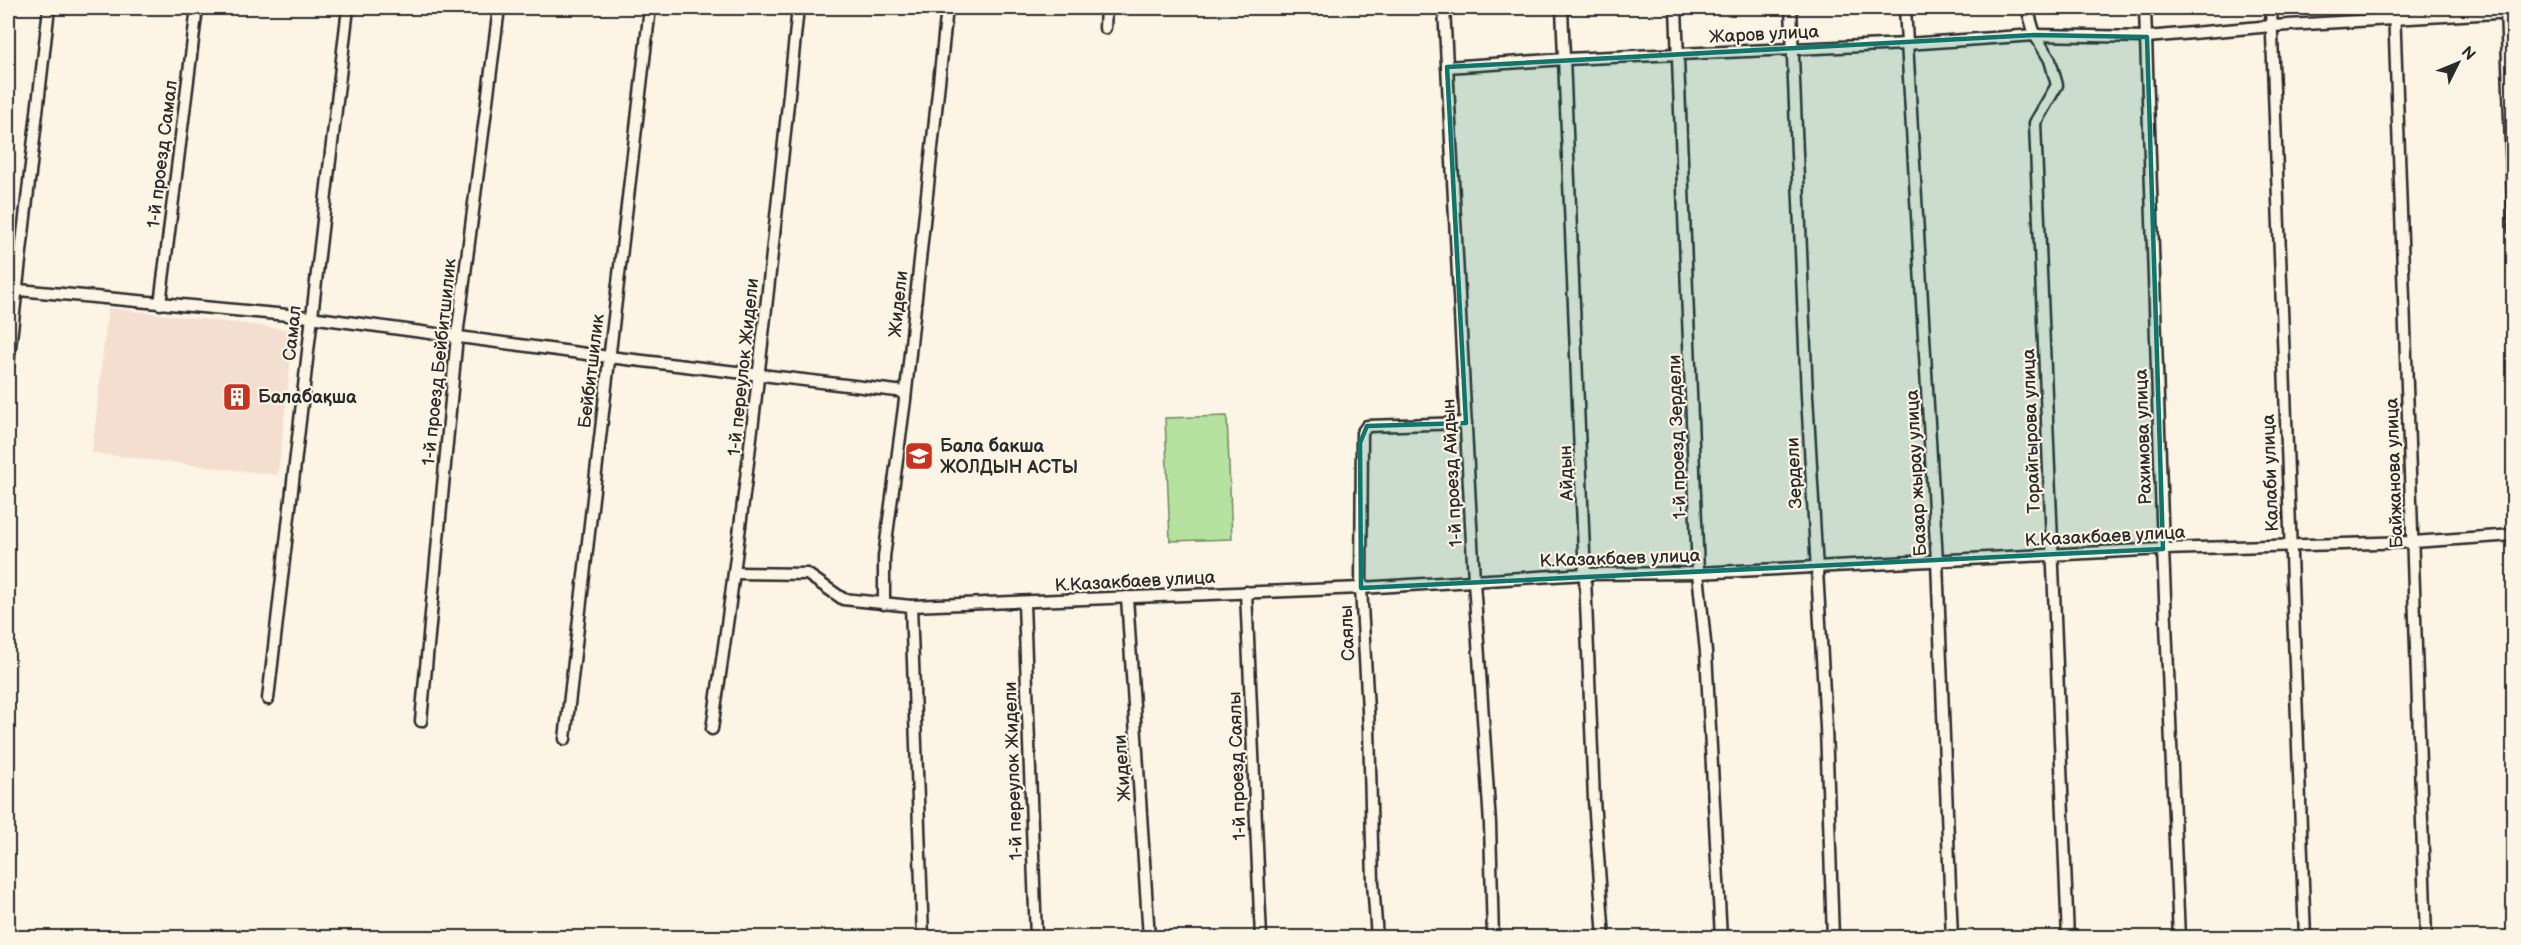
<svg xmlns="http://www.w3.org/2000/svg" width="2521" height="945" font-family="'Balsamiq Sans',sans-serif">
<rect width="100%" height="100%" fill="#fcf5e5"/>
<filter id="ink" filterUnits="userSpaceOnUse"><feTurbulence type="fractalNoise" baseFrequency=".0167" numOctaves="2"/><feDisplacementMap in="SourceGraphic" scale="12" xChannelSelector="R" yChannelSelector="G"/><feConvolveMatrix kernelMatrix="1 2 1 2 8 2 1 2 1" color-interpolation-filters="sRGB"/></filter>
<g filter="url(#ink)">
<!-- built -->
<path fill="#f4ded0" d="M108,308L294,330L278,475L92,453Z"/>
<!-- pitch -->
<path fill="#b6e29f" stroke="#708665" stroke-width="1.5" d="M1227,416L1232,539L1170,541L1165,418Z"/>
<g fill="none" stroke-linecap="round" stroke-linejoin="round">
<!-- minor casing -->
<g stroke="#2b2b2b" stroke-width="15">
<g id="minor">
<path d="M1444,8L1474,581L1490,824L1493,938"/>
<path d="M1562,8L1594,800L1604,938"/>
<path d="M1676,8L1698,573L1706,652L1721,938"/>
<path d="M1791,8L1807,396L1826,727L1833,938"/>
<path d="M1905,8L1937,561L1952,938"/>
<path d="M2027,8L2035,35L2050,60L2057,85L2035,123L2068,938"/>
<path d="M2145,8L2163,549L2179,938"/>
<path d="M2271,8L2305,938"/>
<path d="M2394,8L2426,938"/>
<path d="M2506,8L2514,230"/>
<path d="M1105,28L1106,8"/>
<path d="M1447,67L1566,59L1907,44L2035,35L2147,37L2272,26L2514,12"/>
<path d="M8,289L310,317L609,357L905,392"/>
<path d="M160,304L197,8"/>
<path d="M8,365L49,8"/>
<path d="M736,573L807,574L843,599L911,606L1361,588L1586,574L1698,573L2163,549L2413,542L2514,535"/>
<path d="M1246,592L1261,938"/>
<path d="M1127,597L1149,938"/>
<path d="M1024,603L1036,938"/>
<path d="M884,604V557L905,400L947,8"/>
<path d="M911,606L923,938"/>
<path d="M268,699C296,468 320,238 348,8"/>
<path d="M421,721L457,336L499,8"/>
<path d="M712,729C748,489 773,249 798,8"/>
<path d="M565,739L650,8"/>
<path d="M1377,938L1373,882L1369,728L1361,588L1362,433L1367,426L1466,423"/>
</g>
</g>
<!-- minor -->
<use href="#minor" stroke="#fcf5e5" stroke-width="10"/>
</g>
</g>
<!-- marked area -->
<path fill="#0f766e" fill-opacity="0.2" stroke="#0f766e" stroke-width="4.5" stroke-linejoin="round" d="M2035,35L2147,37L2163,549L1361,588L1360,443L1367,426L1466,423L1447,67Z"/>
<!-- icons -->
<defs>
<g id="building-square" transform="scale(1.5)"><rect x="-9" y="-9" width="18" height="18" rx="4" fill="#c8321e" stroke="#fcf5e5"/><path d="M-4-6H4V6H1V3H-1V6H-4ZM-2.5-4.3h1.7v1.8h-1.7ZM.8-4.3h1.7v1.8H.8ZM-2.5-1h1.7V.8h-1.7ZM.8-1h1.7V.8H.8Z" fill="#fff"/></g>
<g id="school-square" transform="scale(1.5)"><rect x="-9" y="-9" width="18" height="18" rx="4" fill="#c8321e" stroke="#fcf5e5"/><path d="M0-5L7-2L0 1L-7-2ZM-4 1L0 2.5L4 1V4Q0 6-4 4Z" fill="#fff"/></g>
</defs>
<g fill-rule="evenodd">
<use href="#building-square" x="237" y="397"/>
<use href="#school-square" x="919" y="456"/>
</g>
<g text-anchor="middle" stroke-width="4.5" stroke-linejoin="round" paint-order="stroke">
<!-- street labels -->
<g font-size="18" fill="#2b2b2b" stroke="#fcf5e5">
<text transform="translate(1764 34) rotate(-3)" y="6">Жаров улица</text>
<text transform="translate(162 154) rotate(-83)" y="6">1-й проезд Самал</text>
<text transform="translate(898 304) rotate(-84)" y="6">Жидели</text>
<text transform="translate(292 333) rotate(-84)" y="6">Самал</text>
<text transform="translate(439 362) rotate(-84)" y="6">1-й проезд Бейбитшилик</text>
<text transform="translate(743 367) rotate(-84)" y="6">1-й переулок Жидели</text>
<text transform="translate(591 371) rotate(-83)" y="6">Бейбитшилик</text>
<text transform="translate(2031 431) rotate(-92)" y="6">Торайгырова улица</text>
<text transform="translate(1677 437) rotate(-92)" y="6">1-й проезд Зердели</text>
<text transform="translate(2143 437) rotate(-92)" y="6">Рахимова улица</text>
<text transform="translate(1452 473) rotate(-93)" y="6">1-й проезд Айдын</text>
<text transform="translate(1566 473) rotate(-92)" y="6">Айдын</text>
<text transform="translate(1794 473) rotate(-93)" y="6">Зердели</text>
<text transform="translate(1916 473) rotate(-93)" y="6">Базар жырау улица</text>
<text transform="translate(2270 473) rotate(-92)" y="6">Калаби улица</text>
<text transform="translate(2394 473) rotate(-92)" y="6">Байжанова улица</text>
<text transform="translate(2105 536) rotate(-3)" y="6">К.Казакбаев улица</text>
<text transform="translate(1620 558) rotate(-2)" y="6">К.Казакбаев улица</text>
<text transform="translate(1135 581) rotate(-3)" y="6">К.Казакбаев улица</text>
<text transform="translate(1347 633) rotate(-93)" y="6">Саялы</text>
<text transform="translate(1237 766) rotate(-92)" y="6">1-й проезд Саялы</text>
<text transform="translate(1122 768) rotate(-94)" y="6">Жидели</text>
<text transform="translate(1013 771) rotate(-92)" y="6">1-й переулок Жидели</text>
</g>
<!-- poi labels -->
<g font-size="18" font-weight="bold" fill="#2b2b2b" stroke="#fcf5e5" text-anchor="start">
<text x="258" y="403">Балабақша</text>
<text x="940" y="452">Бала бакша<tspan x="940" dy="21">ЖОЛДЫН АСТЫ</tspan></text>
</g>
</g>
<!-- margin -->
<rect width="2521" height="945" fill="none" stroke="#fcf5e5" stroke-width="30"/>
<rect x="15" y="15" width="2491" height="915" fill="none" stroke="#2b2b2b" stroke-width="2" filter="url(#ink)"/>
<!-- north arrow -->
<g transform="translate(2458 63) rotate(47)" stroke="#fcf5e5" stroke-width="4.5" paint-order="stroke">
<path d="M0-4.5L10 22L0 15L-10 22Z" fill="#2b2b2b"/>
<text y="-9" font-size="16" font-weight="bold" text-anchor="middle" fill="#2b2b2b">N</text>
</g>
</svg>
